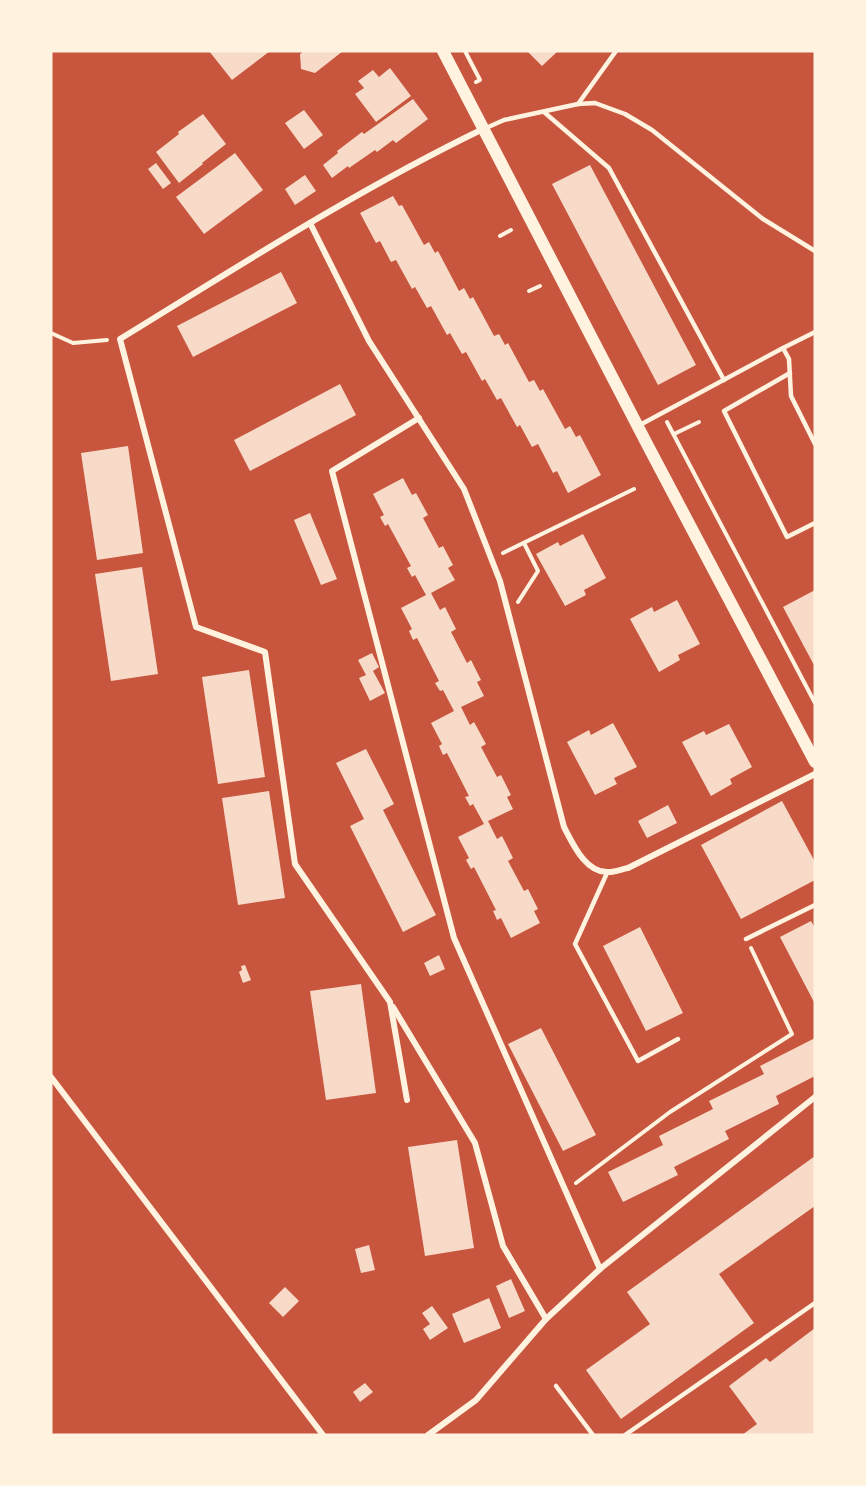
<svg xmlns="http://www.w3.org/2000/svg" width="866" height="1486" font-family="Signika,sans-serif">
<rect width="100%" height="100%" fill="#c8553d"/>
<!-- building -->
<g fill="#f7dbc8">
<path d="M209,51H270L232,80Z"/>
<path d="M304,51H343L315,73L301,69L300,54Z"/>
<path d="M527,51H558L542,66Z"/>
<path d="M390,68L411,96L376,122L355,94L364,88L358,81L373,70L379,77Z"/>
<path d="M413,99L428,119L396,143L393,140L377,152L375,150L349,168L348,166L332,178L323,165L338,153L337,151L362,132L364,134Z"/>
<path d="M304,110L323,135L304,149L285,123Z"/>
<path d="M203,114L226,144L202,163L203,164L179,183L156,152L179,134L178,132Z"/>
<path d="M235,153L263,190L204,234L176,197Z"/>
<path d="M156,163L171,183L163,189L148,169Z"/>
<path d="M590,165L696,365L658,385L552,184Z"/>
<path d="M305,175L316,191L295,205L285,189Z"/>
<path d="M393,196L399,206L402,205L424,245L429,242L435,253L438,251L459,291L464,288L470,299L473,297L494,336L499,334L505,345L508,343L529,382L534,380L540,391L543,389L565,429L570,426L576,437L580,435L601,475L568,493L557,471L553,473L538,444L532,447L520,425L517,427L501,398L497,400L485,379L482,381L466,352L462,354L450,333L447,335L431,306L427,308L415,287L412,289L396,260L391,262L380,241L376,243L360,213Z"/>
<path d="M281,272L297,303L193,357L177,326Z"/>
<path d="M340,384L356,415L250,471L234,440Z"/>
<path d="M128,446L143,553L97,560L81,453Z"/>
<path d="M403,478L412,495L416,493L428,515L423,518L439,548L443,546L453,565L448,568L455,580L431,593L440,610L445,607L456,629L451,632L467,663L471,660L481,680L477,682L484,696L461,707L470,725L474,722L486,744L481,747L497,777L501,775L511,795L507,797L513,809L488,821L497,839L502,836L513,858L508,861L524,891L528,889L538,909L534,911L540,923L511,938L501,918L497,920L493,911L496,910L474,867L471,869L466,860L469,858L458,837L484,824L473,804L470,806L465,797L469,796L447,753L443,755L439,746L442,744L431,723L454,711L443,690L440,691L435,683L439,681L417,638L413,640L409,631L412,629L401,608L426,595L415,575L412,577L407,568L411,566L388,524L385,526L380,517L384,515L373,494Z"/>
<path d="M310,513L337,579L321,585L294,520Z"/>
<path d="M583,534L606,578L584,590L586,595L565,606L536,554L558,542L560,546Z"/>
<path d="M142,567L158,674L111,681L95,574Z"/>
<path d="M815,590V667L783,607Z"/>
<path d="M677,600L700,644L678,655L680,660L659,672L630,619L652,607L654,612Z"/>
<path d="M372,653L379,667L373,671L385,693L370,701L359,678L366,675L358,660Z"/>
<path d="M249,670L265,777L218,784L202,677Z"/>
<path d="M613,723L637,767L614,778L617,784L595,795L567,742L589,730L591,735Z"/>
<path d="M729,724L752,767L730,779L732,784L711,796L682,742L704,731L706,735Z"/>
<path d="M366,749L394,804L383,810L436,915L403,932L350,826L364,819L336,763Z"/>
<path d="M269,791L285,898L238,905L222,798Z"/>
<path d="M782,801L815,862V880L741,919L701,845Z"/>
<path d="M668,805L677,823L647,838L638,821Z"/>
<path d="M811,921L815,928V1004L780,937Z"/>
<path d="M640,927L683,1013L646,1031L603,946Z"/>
<path d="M439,955L445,969L430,976L424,963Z"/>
<path d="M245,965L251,980L243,983L239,972L242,970L241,966Z"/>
<path d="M361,984L376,1093L326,1100L310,991Z"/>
<path d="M541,1028L596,1135L563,1151L508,1044Z"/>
<path d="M815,1038V1076L776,1096L779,1104L725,1131L729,1139L674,1167L678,1175L623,1202L608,1172L663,1145L659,1136L713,1109L709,1101L764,1074L760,1066Z"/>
<path d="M457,1140L474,1248L425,1256L408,1147Z"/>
<path d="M815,1156V1206L719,1274L754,1323L621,1419L586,1370L650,1324L627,1292Z"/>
<path d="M369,1245L375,1270L361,1273L355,1249Z"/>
<path d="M511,1279L525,1311L509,1318L496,1286Z"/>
<path d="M285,1287L299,1301L283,1317L269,1303Z"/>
<path d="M489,1298L501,1328L464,1343L452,1314Z"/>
<path d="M432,1306L448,1328L430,1340L423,1329L430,1324L422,1313Z"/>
<path d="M815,1328V1435H742L757,1424L729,1386L766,1358L770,1362Z"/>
<path d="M365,1383L373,1392L360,1402L353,1392Z"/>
</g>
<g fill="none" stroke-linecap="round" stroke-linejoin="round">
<!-- path -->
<g stroke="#fff3e0" stroke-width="4">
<path d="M465,51L480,80L476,82"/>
<path d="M500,236L511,230"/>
<path d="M529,291L540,286"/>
<path d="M51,333L73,343L107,340"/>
<path d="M667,422L815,703"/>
<path d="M674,434L699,422"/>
<path d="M503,553L634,489"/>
<path d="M518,602L538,571L524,543"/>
<path d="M576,1183L670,1112L792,1034L751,948"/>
</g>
<!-- service -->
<g stroke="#fff3e0" stroke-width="4.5">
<path d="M578,104L616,51"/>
<path d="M544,112L609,168L724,380"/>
<path d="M486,128L504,120L578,104L595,103L625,114L652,130L763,219L815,251"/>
<path d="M783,348L815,332"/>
<path d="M790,373L724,411L787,537L815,523"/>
<path d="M638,426L783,348L789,359L791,396L815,444"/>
<path d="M607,873L575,944L638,1061L678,1039"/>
<path d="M746,939L815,905"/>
<path d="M556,1386L593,1435"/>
<path d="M625,1435L815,1303"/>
</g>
<!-- minor -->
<g stroke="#fff3e0" stroke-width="6">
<path d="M310,223L369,341L464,489L500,581L564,827C573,844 586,874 609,872C615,872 622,869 628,868L815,774"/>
<path d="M419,418L332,471L454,938L600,1269"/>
<path d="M393,1007L475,1143L503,1246L546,1319"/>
<path d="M51,1077L323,1435"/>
<path d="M407,1100L390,1002L295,864L265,652L196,627L120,339C239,266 357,190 483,129"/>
<path d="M428,1435L476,1400L546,1319L600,1269L815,1097"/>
</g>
<!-- secondary -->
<path stroke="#fff3e0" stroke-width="12" d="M443,51L648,446L815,762"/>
</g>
<!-- border -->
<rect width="866" height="1486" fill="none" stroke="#fff3e0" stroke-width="105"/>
</svg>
